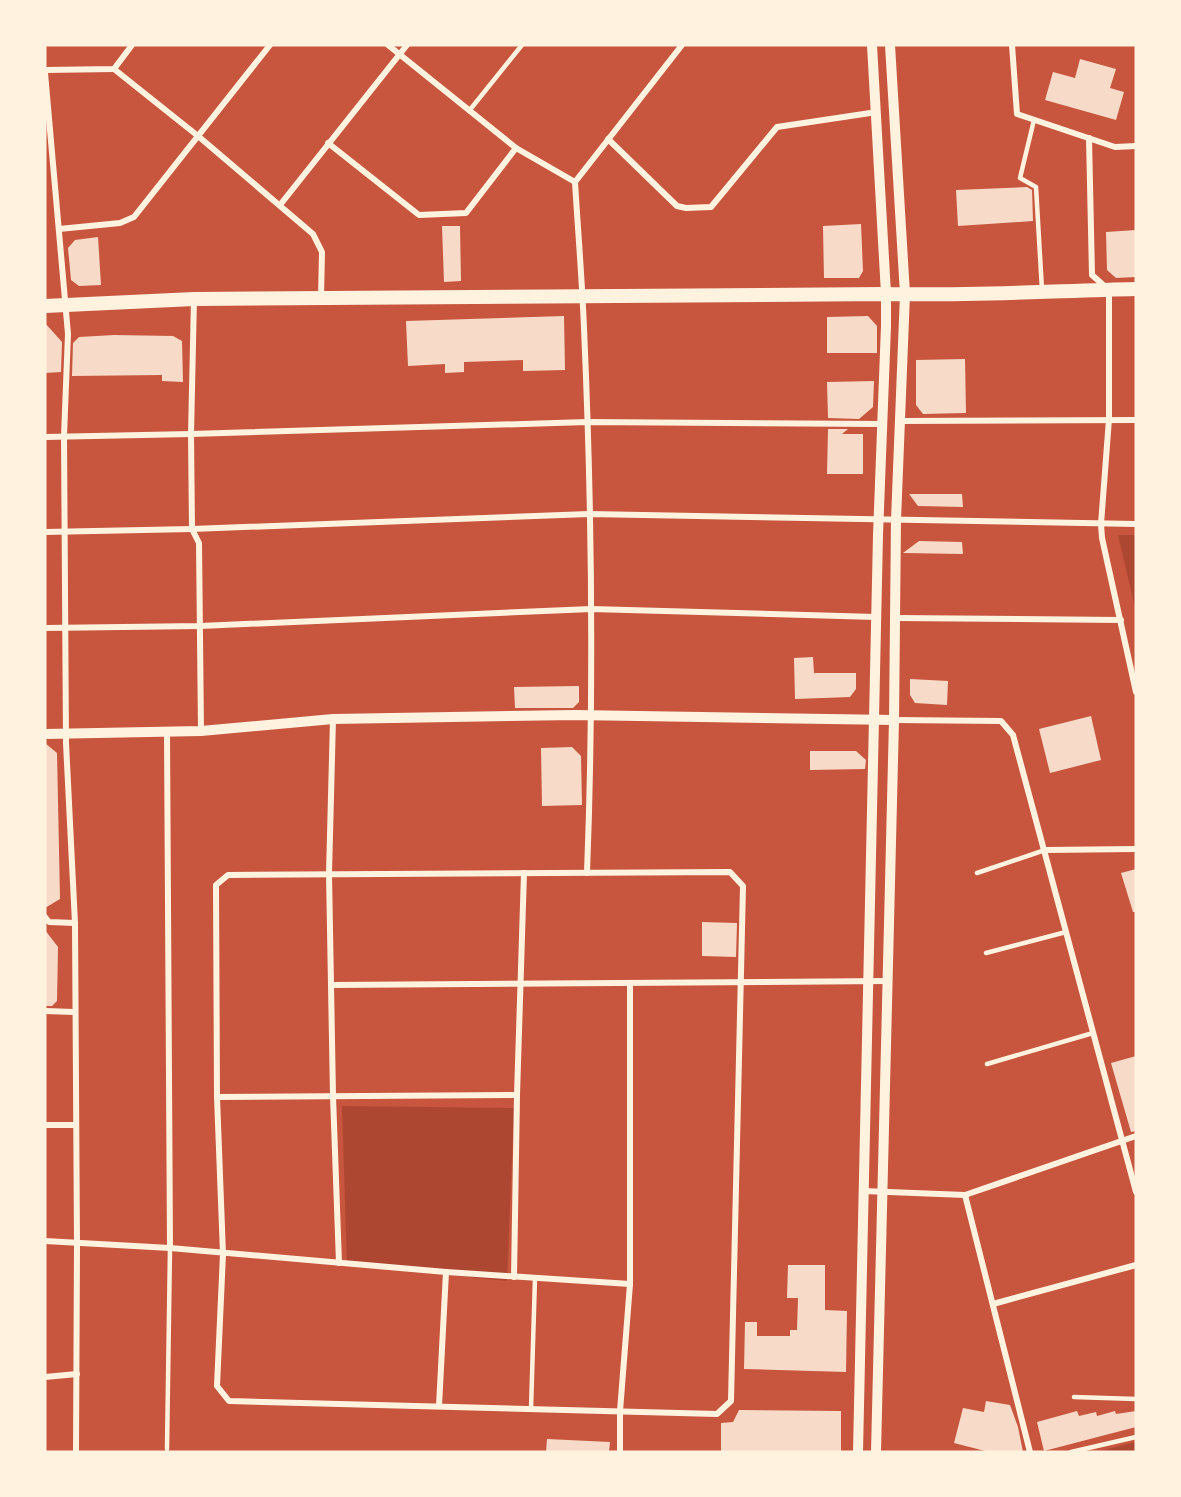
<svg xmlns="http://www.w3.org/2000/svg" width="1181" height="1497" font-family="'Fira Sans',sans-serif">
<rect width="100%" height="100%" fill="#c8553d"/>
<!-- green -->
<g fill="#ae4732">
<path d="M1118,535H1136V612Z"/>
<path d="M342,1106L514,1108L507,1281L347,1265Z"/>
<path d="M1136,1442V1452H1096Z"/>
</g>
<!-- building -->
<g fill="#f7dbc8">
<path d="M1080,59L1116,69L1110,88L1124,92L1116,120L1045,100L1053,72L1075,78Z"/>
<path d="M1027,187L1032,190L1033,221L958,226L956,190Z"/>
<path d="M861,224L863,271L859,278H824L823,226Z"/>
<path d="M442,226H460L461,281L444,282Z"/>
<path d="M1136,230V277L1116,278L1107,270L1106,232Z"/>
<path d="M98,237L101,285L79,286L71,280L68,248L75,240Z"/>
<path d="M564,316L565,370L523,371V360L464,362V372L445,373V364L408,366L406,321Z"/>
<path d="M868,316L877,326V353H827V317Z"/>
<path d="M45,323L62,342L61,372L45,373Z"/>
<path d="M114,335L173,336L182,341L183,382L162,381V375L72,376L73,343L79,337Z"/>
<path d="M965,359L966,413L923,414L916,405V360Z"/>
<path d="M874,381L873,407L859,419L828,418L827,382Z"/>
<path d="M828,429H848L842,434H863V474H827Z"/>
<path d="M909,494H962L963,507L918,506Z"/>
<path d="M919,541L962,542L963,554L903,553Z"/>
<path d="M813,657L814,673H856V689L850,697L795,699L794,658Z"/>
<path d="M910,679L948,681L947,705L915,703L910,695Z"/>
<path d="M579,686V702L573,708H515L514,687Z"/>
<path d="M1091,716L1101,760L1050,773L1039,729Z"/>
<path d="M45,743L57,753L60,899L45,908Z"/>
<path d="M572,747L581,756L582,805L542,806L541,748Z"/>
<path d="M810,751H856L866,760L865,769L810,770Z"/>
<path d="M1136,869V912H1133L1121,873Z"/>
<path d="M702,922L737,923L736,957L702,956Z"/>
<path d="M45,930L58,947L57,1001L52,1006H45Z"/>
<path d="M1136,1056V1131L1131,1132L1111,1063Z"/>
<path d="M788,1265H825V1310L847,1311L846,1372L744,1369L745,1322H757V1336H790V1330H797L798,1298H787Z"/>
<path d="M986,1401L1010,1405L1018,1427L1023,1452H989L954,1443L963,1408L984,1412Z"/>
<path d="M739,1410L841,1411V1452H721V1423L733,1422Z"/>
<path d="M1077,1411L1079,1416L1096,1412L1097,1416L1115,1411L1116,1414L1136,1411V1427L1044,1451L1037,1422Z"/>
<path d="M547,1439L610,1442L609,1452H546Z"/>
</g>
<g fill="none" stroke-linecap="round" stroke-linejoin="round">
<!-- service -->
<g stroke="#fff3e0" stroke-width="4.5">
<path d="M469,111L522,45"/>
<path d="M1034,120L1020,178L1036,187L1042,290"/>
<path d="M977,873L1045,850"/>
<path d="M986,953L1066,932"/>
<path d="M987,1064L1093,1033"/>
<path d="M1074,1397L1136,1399"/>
<path d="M531,1409L535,1278"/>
<path d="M167,1449L170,1248"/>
<path d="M1071,1452L1136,1437"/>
</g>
<!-- minor -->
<g stroke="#fff3e0" stroke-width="6">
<path d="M388,45L516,148L575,182"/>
<path d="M1012,45L1017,114L1115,147L1136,146"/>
<path d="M114,69L198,136L313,234L322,252L321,297"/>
<path d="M45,70L114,69L132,45"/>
<path d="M45,73L68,334L64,436L66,743L75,923L77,1244L76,1452"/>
<path d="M1089,138L1092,275L1109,290V419L1101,524L1102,538L1136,692"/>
<path d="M608,139L677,206L686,208L711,207L777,127L877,112"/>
<path d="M328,143L419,215L466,213L516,148"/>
<path d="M280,205L407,45"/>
<path d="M59,229L120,223L134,217L270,45"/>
<path d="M194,299L191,434L192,529L199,543L201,731"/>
<path d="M900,421L1136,420"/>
<path d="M45,437L191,434L587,422L882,424"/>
<path d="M45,532L192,529L589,514L1136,524"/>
<path d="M895,618L1121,620"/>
<path d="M45,628L200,626L591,609L876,617"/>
<path d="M333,719L329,874L333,1096L339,1263"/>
<path d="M894,720L1001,721L1013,735L1136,1192"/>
<path d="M167,732L170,1248"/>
<path d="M1045,850L1136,849"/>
<path d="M730,872L743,886L731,1401L717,1414L229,1401L217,1386L223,1254L217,1097L216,885L228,875Z"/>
<path d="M587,873C594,691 592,509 584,328C582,279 578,231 575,182L682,45"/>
<path d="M45,917L49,922L75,923"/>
<path d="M331,985L887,981"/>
<path d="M45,1011L74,1012"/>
<path d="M217,1097L517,1095"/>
<path d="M45,1125H75"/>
<path d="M863,1191L965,1195L1136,1136"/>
<path d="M965,1195L1030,1452"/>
<path d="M45,1241L170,1248L446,1272L630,1284"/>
<path d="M514,1277L517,1095L524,873"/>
<path d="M993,1304L1136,1265"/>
<path d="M45,1377L77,1374"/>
<path d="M439,1406L446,1272"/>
<path d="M620,1452V1411L630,1284V983"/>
</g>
<!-- tertiary -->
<g stroke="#fff3e0" stroke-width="10">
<path d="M45,734L201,731L333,719L575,715L894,720"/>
<path d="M858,1452L878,535L886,326V294L872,45"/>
<path d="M876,1452L894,720L896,520L905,294L890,45"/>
</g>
<!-- primary -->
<path stroke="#fff3e0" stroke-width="14" d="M45,306L194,299L886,294C970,296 1053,291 1136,289"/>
</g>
<!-- border -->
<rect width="1181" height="1497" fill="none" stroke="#fff3e0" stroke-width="93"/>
</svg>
